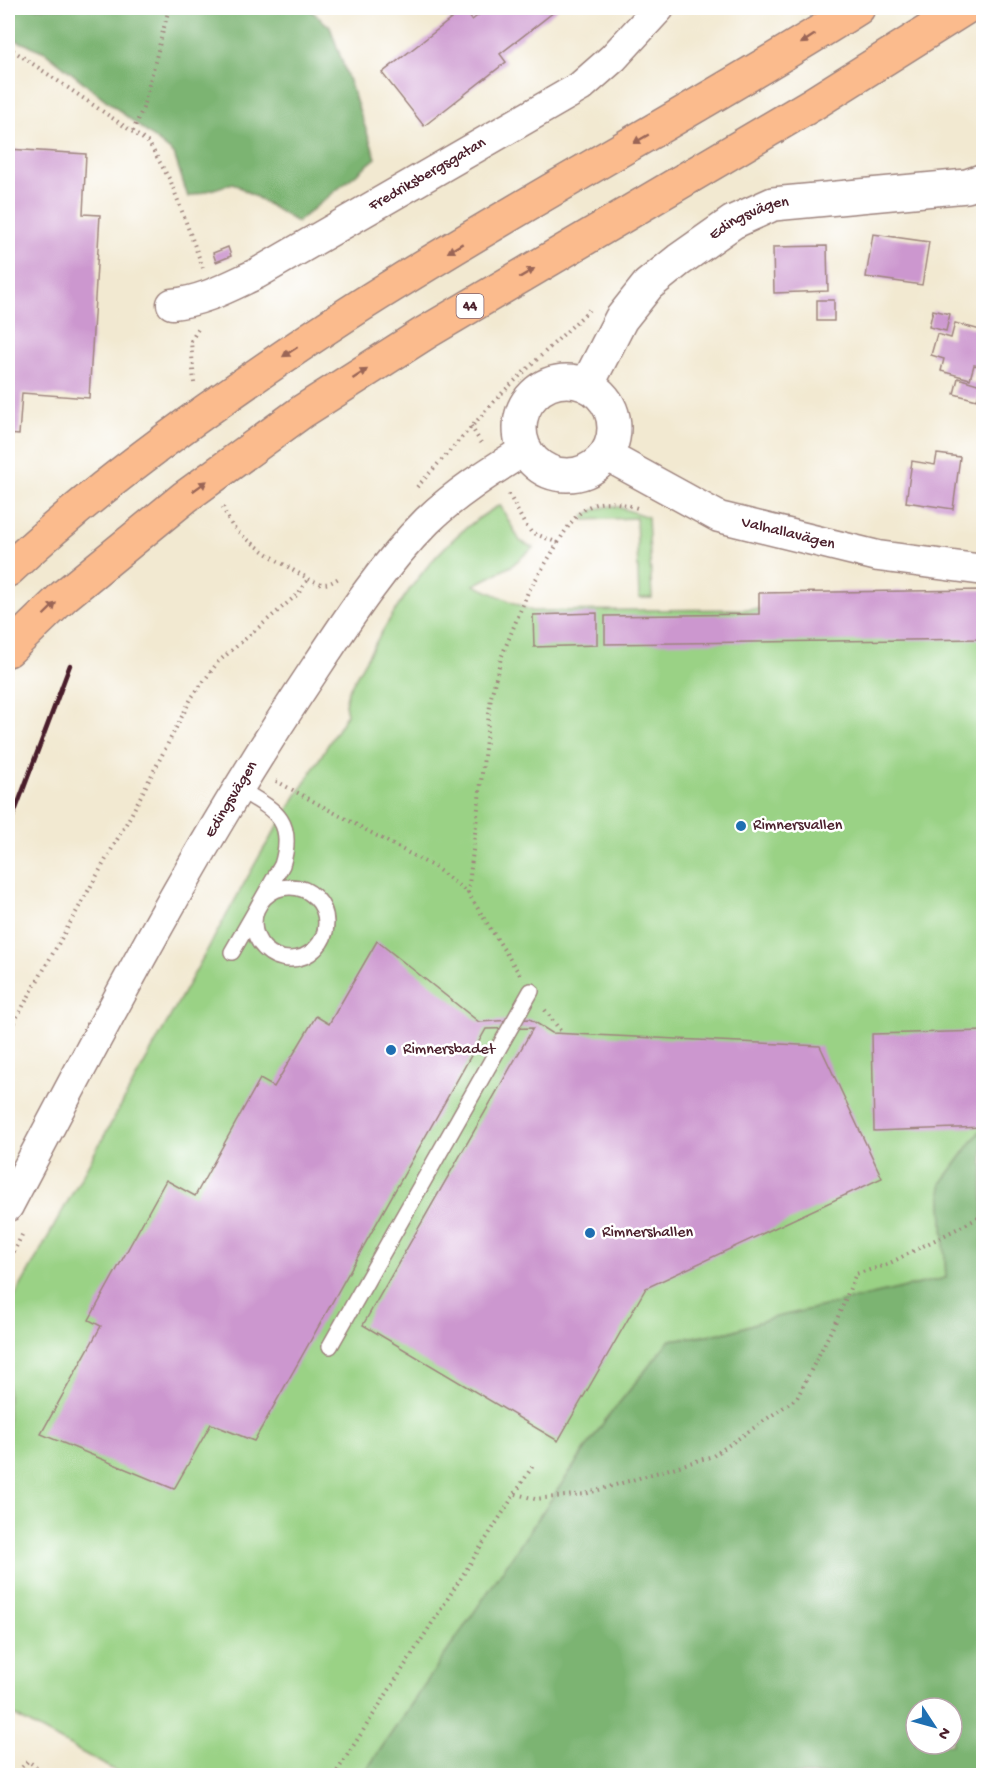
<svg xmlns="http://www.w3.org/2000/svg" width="991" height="1783" viewBox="0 0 991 1783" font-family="'Gochi Hand',sans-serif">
  <rect width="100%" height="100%" fill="#fff"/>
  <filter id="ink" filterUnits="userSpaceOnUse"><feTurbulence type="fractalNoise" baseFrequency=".0167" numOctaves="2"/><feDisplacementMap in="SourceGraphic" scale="12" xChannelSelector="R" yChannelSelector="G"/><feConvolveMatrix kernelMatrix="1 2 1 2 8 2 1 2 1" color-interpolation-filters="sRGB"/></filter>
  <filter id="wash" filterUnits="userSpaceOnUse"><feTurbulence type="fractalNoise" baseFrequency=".008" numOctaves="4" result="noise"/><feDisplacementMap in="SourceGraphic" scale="24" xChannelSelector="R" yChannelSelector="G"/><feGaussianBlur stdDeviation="1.35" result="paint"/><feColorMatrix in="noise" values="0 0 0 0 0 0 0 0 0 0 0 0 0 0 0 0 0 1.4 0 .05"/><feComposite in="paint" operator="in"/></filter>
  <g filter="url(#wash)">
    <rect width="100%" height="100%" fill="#f2e9d1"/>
    <path fill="#9ad285" stroke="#727858" stroke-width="1.5" d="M500 505 520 541 533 548 511 566 474 585 532 611 983 607V1127L941 1184 946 1278 769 1319 729 1332 670 1340 604 1422 363 1775H123L8 1712V1309L260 855 347 714 345 704 348 691C388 621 427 545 500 505Z
      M615 506 648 517 652 598H639L636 518 584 520V516C594 509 603 506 615 506Z"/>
    <path fill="#7bb472" stroke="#626a4e" stroke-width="1.5" fill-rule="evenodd" d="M8 8H308L330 27 376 158 297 222 233 183 188 197 174 154 45 52 8 37Z
      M983 1127V1775H363L604 1422 670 1340 729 1332 768 1319 946 1278 941 1184ZM916 1708H952V1744H916Z"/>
    <g id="blocks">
      <path fill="#cc97cf" d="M488 8H559L500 54 506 62 424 126 382 73 464 9 472 20Z
        M8 149 86 154 83 214 100 215 89 398 22 393 19 435 8 434Z
        M873 234 929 242 922 285 866 277Z
        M827 246 828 291 774 293 773 247Z
        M228 247 231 256 216 262 213 253Z
        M817 300H834V321H817Z
        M933 310 950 314 946 331 929 327Z
        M955 323 984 331 980 351 984 352 983 367 974 365 970 379 941 371 944 359 931 355 937 334 951 338Z
        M958 378 981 385 977 400 954 394Z
        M937 454 960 457 953 509 906 502 912 461 935 465Z
        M984 590V639L605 644V616L759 614V593Z
        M597 613V645L534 647 533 615Z
        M377 941 479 1022 530 1019 552 1033 820 1046 882 1178 646 1288 558 1441 363 1325 533 1028 486 1029 254 1441 211 1424 174 1489 41 1434 101 1326 89 1320 166 1180 195 1196 260 1079 274 1087 316 1016 329 1024Z
        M984 1031V1127L874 1131 872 1034Z"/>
    </g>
  </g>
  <g filter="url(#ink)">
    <use href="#blocks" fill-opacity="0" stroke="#9e847e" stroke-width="1.5"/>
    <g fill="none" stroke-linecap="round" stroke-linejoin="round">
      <g stroke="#9e847e" stroke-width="18">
        <path id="service" d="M254 923a36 36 0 1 1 72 0a36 36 0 1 1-72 0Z
          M232 952 282 865C296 819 274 810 239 789
          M330 1346 531 991"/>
      </g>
      <g stroke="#9e847e" stroke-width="33">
        <g id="minor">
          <path id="s1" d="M172 304C203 301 228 287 256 274L580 87 613 58 659 8"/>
          <path id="s2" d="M606 455 719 517 878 556 984 570"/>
          <path id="s3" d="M8 1206C99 1033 189 860 297 696 337 636 376 572 427 521 456 493 491 471 525 450"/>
        </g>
      </g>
      <g stroke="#9e847e" stroke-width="36">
        <g id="tertiary">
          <circle cx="567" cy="428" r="47"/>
          <path id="s4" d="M587 385 621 319 648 285 679 260 733 222 773 204 967 186 984 180"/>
        </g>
      </g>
      <g stroke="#9e847e" stroke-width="36">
        <path id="motorway" d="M8 570C69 512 138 459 207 410 269 366 331 323 395 284 547 189 706 104 858 8
          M8 650 64 596 185 497 303 411 425 333 811 105 965 8"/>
      </g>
      <path stroke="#9e847e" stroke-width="4" stroke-dasharray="1.5 4.5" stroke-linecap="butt" d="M8 47 149 143 171 182 203 268
        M133 131 143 108 169 8
        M194 383 191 341 198 329
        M471 426 481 443
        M417 487 503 392 589 310
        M223 507C226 514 229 522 234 528 245 540 307 582 323 584 330 584 334 581 340 577
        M558 543C579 506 595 494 637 508
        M276 781 436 868 468 893 520 975
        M468 893 491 697 501 658 528 592 558 543 531 532 524 523 509 494
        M545 1010 562 1033
        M8 1033 131 815 192 697 218 662 298 594 308 579
        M8 1263 24 1231
        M516 1494 535 1499 585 1494 713 1456 797 1398 837 1319 856 1274 886 1265 984 1215
        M14 1776 28 1761 49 1776
        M334 1776 534 1464"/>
      <use href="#service" stroke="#fff" stroke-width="15"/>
      <use href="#minor" stroke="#fff" stroke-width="30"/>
      <use href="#tertiary" stroke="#fff" stroke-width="33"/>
      <use href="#motorway" stroke="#fbbb8d" stroke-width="33"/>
      <path stroke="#4a1f2b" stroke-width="4.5" d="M8 830 70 665"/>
    </g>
    <defs><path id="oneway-solid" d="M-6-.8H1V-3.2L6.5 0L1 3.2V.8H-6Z" transform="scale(1.5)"/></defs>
    <g fill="#9a6557">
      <use href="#oneway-solid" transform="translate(808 39) rotate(147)"/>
      <use href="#oneway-solid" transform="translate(641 139) rotate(150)"/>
      <use href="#oneway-solid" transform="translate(455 248) rotate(149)"/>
      <use href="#oneway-solid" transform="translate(527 273) rotate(-31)"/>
      <use href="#oneway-solid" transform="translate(290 352) rotate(147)"/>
      <use href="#oneway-solid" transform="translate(360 374) rotate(-33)"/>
      <use href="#oneway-solid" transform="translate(200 486) rotate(-36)"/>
      <use href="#oneway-solid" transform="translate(50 609) rotate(-44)"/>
    </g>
  </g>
  <g fill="#1f6fb2" stroke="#fff" stroke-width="2">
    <circle cx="741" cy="826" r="6"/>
    <circle cx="391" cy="1050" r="6"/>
    <circle cx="590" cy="1233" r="6"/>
  </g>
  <g text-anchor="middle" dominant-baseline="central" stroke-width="5" stroke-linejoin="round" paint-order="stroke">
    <rect fill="#fff" stroke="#80626b" stroke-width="1.5" x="456.5" y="294" width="27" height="24" rx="4.5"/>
    <g font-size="15" font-weight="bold" fill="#4a1f2b">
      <text x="470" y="306">44</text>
    </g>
    <g font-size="16" fill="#4a1f2b" stroke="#fff">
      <text stroke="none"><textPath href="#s1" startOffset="288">Fredriksbergsgatan</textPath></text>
      <text stroke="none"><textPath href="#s4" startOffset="240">Edingsvägen</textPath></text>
      <text stroke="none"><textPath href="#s2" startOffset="200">Valhallavägen</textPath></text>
      <text stroke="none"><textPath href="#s3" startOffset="464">Edingsvägen</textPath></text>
    </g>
    <g font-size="16" fill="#4a1f2b" stroke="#fff" text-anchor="start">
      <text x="753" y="826">Rimnersvallen</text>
      <text x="403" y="1050">Rimnersbadet</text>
      <text x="602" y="1233">Rimnershallen</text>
    </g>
  </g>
  <rect width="991" height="1783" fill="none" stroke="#fff" stroke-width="30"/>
  <g transform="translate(934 1726) rotate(126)"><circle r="28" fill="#ffffff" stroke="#b7a5aa" stroke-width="1.5"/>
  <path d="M0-4.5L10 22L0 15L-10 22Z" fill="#1f6fb2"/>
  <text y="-9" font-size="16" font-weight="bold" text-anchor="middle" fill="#4a1f2b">N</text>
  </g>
</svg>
